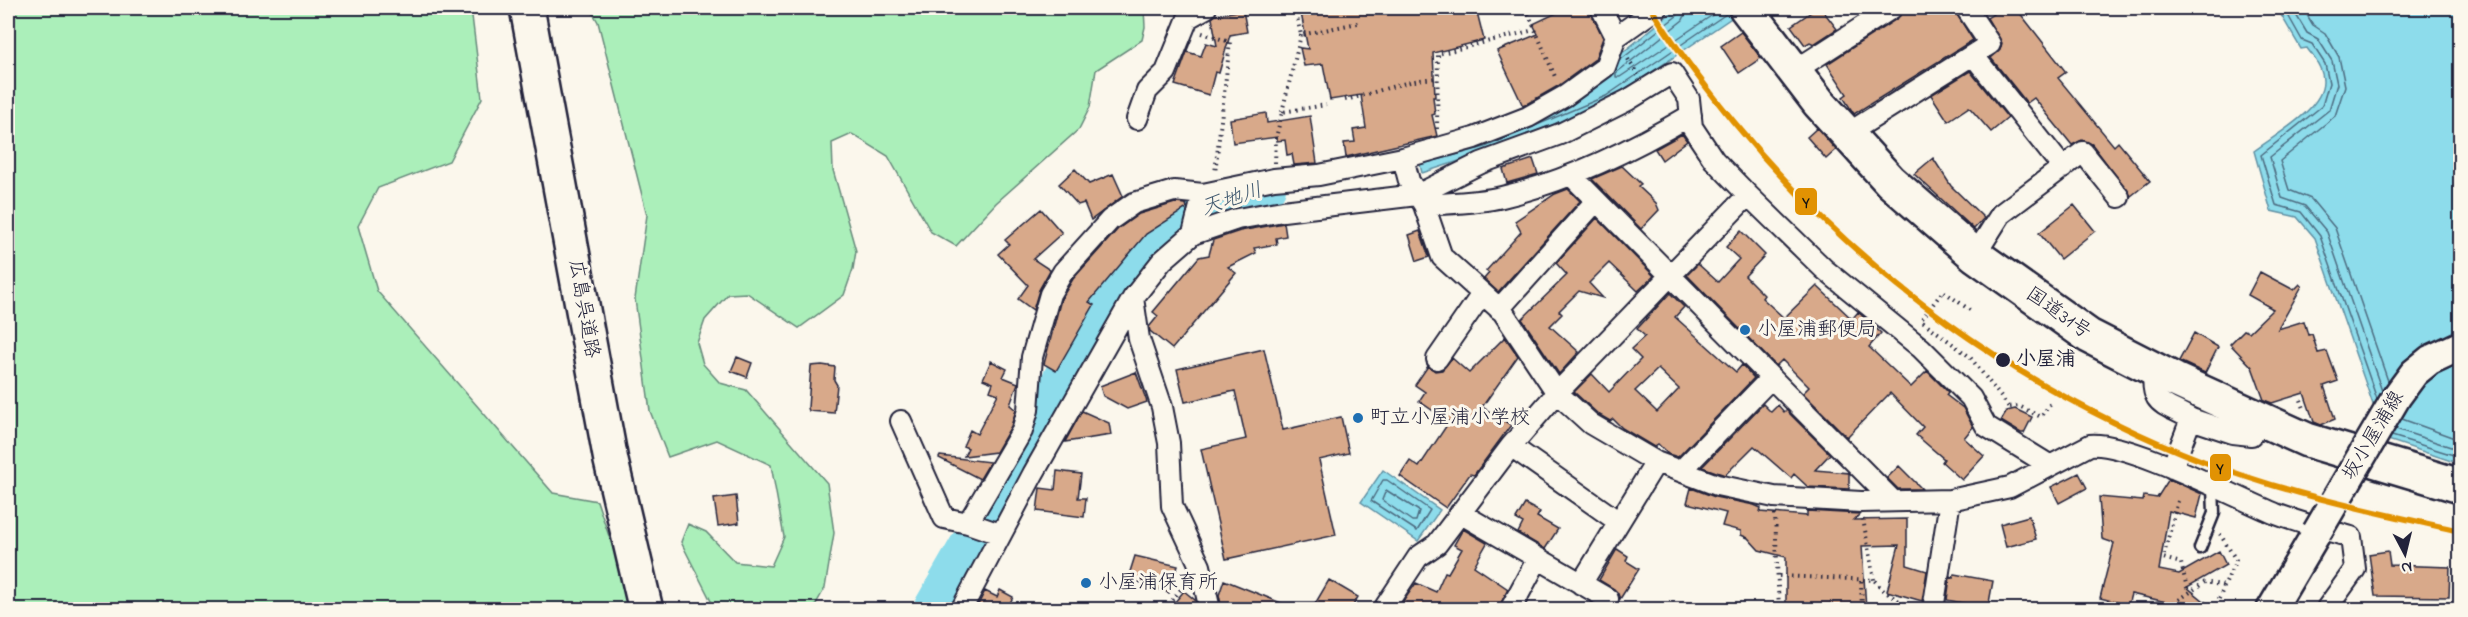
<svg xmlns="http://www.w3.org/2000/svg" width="2468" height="617" viewBox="0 0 2468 617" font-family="'Indie Flower','Klee One',sans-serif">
  <rect width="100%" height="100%" fill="#fbf7ec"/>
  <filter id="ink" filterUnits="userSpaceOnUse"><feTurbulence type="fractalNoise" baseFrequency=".0167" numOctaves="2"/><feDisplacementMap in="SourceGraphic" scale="12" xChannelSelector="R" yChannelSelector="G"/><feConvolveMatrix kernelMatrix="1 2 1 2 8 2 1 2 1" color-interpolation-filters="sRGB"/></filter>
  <g filter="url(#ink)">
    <path fill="#abefba" stroke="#66887a" stroke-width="1.5" d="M8 8H471L482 98 449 161 378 188 358 226 377 291 553 493 597 501 634 609H8Z
      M590 8H1144L1145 27 1142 40 1096 70 1090 107 1079 129 996 203 956 246 931 232 888 156 852 134 832 143 833 170 856 251 853 269 844 295 799 328 747 293 728 294 705 320 697 343 703 364 720 383 746 390 827 483 834 533 825 588 813 609H715L681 542 688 524 706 532 735 562 771 566 784 537 771 465 717 440 668 457 650 411 635 299 647 215 598 22Z"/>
    <path fill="#8ddceb" stroke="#6292a5" stroke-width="1.5" d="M1677 8H1746L1609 101 1487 152 1422 173 1417 152C1467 136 1529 112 1574 86 1611 65 1645 34 1677 8Z
      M2277 8H2460V464L2385 439 2315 238 2297 217 2271 211 2254 151C2275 135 2324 109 2323 81 2323 68 2314 58 2307 48L2301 49Z
      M1383 470 1440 510 1418 541 1361 502Z"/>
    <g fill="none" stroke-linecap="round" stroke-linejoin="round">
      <path stroke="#4d6c81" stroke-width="1.5" d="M1688 8 1683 20 1616 73V77H1620L1723 8
        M2284 8 2302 40 2312 44 2325 64 2329 83 2322 106 2261 155 2276 205 2301 212 2320 236 2377 399
        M2292 8 2307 33 2318 39 2332 61 2337 84 2329 110 2270 157 2282 198 2305 206 2327 232 2382 391
        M2303 8 2313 25 2325 33 2339 57 2345 86 2335 116 2280 161 2289 190 2311 199 2335 228 2388 381
        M1619 61 1678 15 1680 8
        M1426 163 1485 147 1606 96 1729 12
        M2402 419 2460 440
        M2396 429 2460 450
        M2392 436 2460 457
        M1383 480H1387L1430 510 1417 531 1371 501Z
        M1386 490 1419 511 1416 521H1412L1382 500Z"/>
      <path stroke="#8ddceb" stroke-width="34" d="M929 610C969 540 1010 470 1048 400 1076 349 1100 291 1139 247 1164 218 1232 194 1269 188"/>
    </g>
    <path fill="#d8a98a" stroke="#22223b" stroke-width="1.5" fill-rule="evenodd" d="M1300 8H1476L1484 40 1433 53 1435 97H1433L1435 114 1432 115 1437 136 1346 157 1344 143 1355 142 1353 130 1366 128 1361 95 1330 100 1323 64 1304 66 1300 48 1308 49Z
      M1567 8H1589L1603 38 1595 59 1558 86 1523 106 1497 51 1538 34 1533 24Z
      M1817 8H1821L1837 29 1814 44 1810 42 1805 45 1791 26Z
      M1904 8H1953L1973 40 1854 114 1843 97 1847 94 1827 64 1898 18Z
      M1988 8H2016L2066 72 2058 78 2114 146 2118 142 2150 181 2131 196 2092 144 2082 140 2072 145 2034 98 2027 103 1991 58 2000 50 2002 43 1987 18 1993 14Z
      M1243 10 1247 32 1230 35 1219 73 1215 72 1209 95 1175 85 1187 52 1201 56 1206 43 1217 46 1212 18 1216 15Z
      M1741 32 1761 58 1739 73 1721 46Z
      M1970 71 2008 118 1991 132 1969 107 1948 121 1931 95Z
      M1266 113 1267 123 1310 116 1317 163 1294 165 1292 154 1287 155 1285 140 1277 141V137L1233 143 1230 119Z
      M1817 128 1836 150 1826 159 1807 137Z
      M1682 134 1687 141 1662 160 1655 149Z
      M1933 158 1951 186 1984 218 1974 229 1914 174Z
      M1533 159 1538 174 1507 183 1503 169Z
      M1622 166 1641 184 1638 186 1656 203 1659 210 1641 229 1592 179Z
      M1075 169 1089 184 1113 174 1123 196 1091 220 1084 203 1078 205 1059 184Z
      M1568 189 1580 201 1498 292 1484 279 1489 273 1486 271 1521 232 1515 221 1555 194Z
      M1175 203 1186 204 1187 208 1146 234 1089 302 1094 305 1056 371 1044 364 1061 299 1073 279 1118 229 1139 214Z
      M2074 205 2095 231 2060 259 2039 233Z
      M1041 209 1062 233 1033 259 1050 270 1039 290 1033 310 1018 299 1028 285 998 254 1009 244 1005 240Z
      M1597 218 1654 276 1638 291 1609 263 1589 283 1603 298 1579 291 1559 311 1562 314 1550 326 1579 352 1559 374 1522 319 1567 275 1556 263Z
      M1284 223 1286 236 1276 238 1277 244 1254 248 1256 253 1228 267 1236 273 1172 349 1150 331 1149 327 1158 316 1153 312 1199 257 1209 255 1213 240 1240 231Z
      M1420 231 1429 257 1417 261 1409 235Z
      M1741 231 1765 255 1745 276 1764 295 1762 298 1784 318 1817 286 1852 319 1858 312 1881 333 1869 347 1911 387 1927 371 1948 392 1946 395 1963 408 1973 427 1964 438 1984 456 1962 480 1942 462 1944 459 1916 435 1923 427 1890 393 1847 437 1803 393 1809 387 1782 360 1776 366 1687 275 1698 264 1718 282 1739 259 1726 247Z
      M2260 272 2294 290 2300 284 2302 286 2278 329 2304 321 2308 335 2312 334 2318 353 2327 351 2338 381 2324 386 2335 419 2321 425 2314 422 2304 393 2272 403 2264 400 2252 367 2230 344 2244 330 2249 332 2273 309 2248 295Z
      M1670 293 1684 307 1675 317 1736 372 1742 365 1754 378 1678 457 1668 454 1658 444 1654 447 1622 428 1613 419 1610 421 1598 414 1574 392 1592 374 1609 392 1641 359 1631 349 1645 336 1637 329ZM1658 369 1679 389 1657 412 1635 391Z
      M2194 333 2218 347 2205 373 2179 361Z
      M1505 337 1518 356 1482 407 1511 425 1474 475 1470 474 1446 508 1400 476 1410 461 1419 467 1449 422 1419 401 1425 392 1415 385 1428 366 1435 371 1442 370 1452 358 1469 373Z
      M1264 349 1283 430 1341 417 1349 453 1319 460 1336 535 1226 559 1201 449 1246 439 1235 391 1185 402 1177 369Z
      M737 357 752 363 747 377 731 371Z
      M991 361 1007 369 1003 377 1018 383 1010 405 1016 410 1011 426 996 452 964 456 968 448 963 446 970 430 977 434 998 394 990 391 993 383 983 379Z
      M822 365 835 367 834 380 837 385 834 413 809 411 808 408 811 366Z
      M1136 372 1147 402 1127 409 1103 396 1100 386Z
      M1763 404 1771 412 1778 405 1784 412 1786 410 1830 454 1815 470 1849 473V489L1808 487 1794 474 1791 478 1754 446 1725 475 1702 467Z
      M2015 409 2032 417 2024 433H2021L2001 421 2007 411Z
      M1082 411 1109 423 1111 435 1065 442Z
      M940 456 990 462 980 479 939 458Z
      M1899 466 1922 489H1898L1887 478Z
      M1057 471 1081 474 1078 498H1086L1084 517 1037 511 1040 488 1055 490Z
      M2079 473 2087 488 2059 503 2051 487Z
      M2169 479 2202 494 2196 518 2169 511 2159 570 2179 574 2219 551 2226 565 2187 587 2214 609H2170L2175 604 2131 594 2128 605 2100 598 2114 543 2102 539 2099 497 2143 501 2144 496 2157 498Z
      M1691 488 1715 497 1754 505 1761 508 1760 512 1807 516V511L1860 514 1854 520 1907 519V565L1927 571 1922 601 1887 591 1899 545 1862 546 1866 609H1786V557L1759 550 1748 538 1741 535V531L1722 526 1726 513 1687 503Z
      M736 496 739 523 718 526 714 499Z
      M1525 504 1540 512 1537 517 1558 529 1545 549 1518 533 1523 523 1516 519Z
      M2029 516 2036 539 2006 547 2000 524Z
      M1463 529 1487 543 1474 566 1508 589 1498 609H1398L1416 583 1436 592 1445 572 1448 573 1462 549 1454 545Z
      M1617 549 1628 556 1626 561 1639 569 1620 599 1614 589 1599 580Z
      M2388 551 2390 565 2450 567 2449 597 2375 596 2369 554Z
      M1135 556 1178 566 1169 593 1128 578Z
      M1954 574 1993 581 1988 608 1947 600 1950 577 1953 578Z
      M1224 580 1296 609H1222L1219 595Z
      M1329 580 1358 597 1351 609H1312Z
      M1000 590 1013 597 1010 603 1024 609H976L985 591 997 597Z
      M1184 591 1195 600 1198 609H1169Z"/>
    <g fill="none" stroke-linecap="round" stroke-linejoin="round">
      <g stroke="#22223b" stroke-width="15">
        <path id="service" d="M2200 548 2214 513 2213 487"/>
      </g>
      <g stroke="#22223b" stroke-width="24">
        <path id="minor" d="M1601 8 1616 37
          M1973 55 2063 168
          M1794 71 1892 8
          M1137 119 1147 91 1166 72 1188 18 1206 8
          M1847 134 1990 44 1966 8
          M1403 158 1409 181 1424 205 1442 257 1503 312 1557 393 1591 424 1656 462 1717 485 1774 497 1861 502 1950 500 2010 487 2090 445C2128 441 2235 497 2276 514 2300 523 2326 530 2351 537L2355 569 2327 608
          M1571 175 1892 500
          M1424 205C1449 203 1477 203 1502 197 1569 181 1632 150 1691 115
          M1193 234 1237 219 1283 211 1417 195 1481 163 1560 134 1628 100 1672 73 1689 99 1692 127 1714 160 1748 195 1824 269 1921 348 1971 398 1986 426 2049 465
          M1975 255 2001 214 2083 152 2119 197
          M1133 298 1139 339 1162 407 1169 443 1172 506 1200 566 1210 610
          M1499 309 1596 201
          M1437 359 1482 294
          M2154 370C2150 406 2162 402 2191 419
          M901 421 944 518 968 523 1000 534
          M1511 446 1619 522
          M2172 468 2191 419 2233 433 2251 435 2264 421
          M1681 471 1771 378
          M1460 513 1608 599
          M968 523 1022 431 1028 410 1032 357 1050 294 1063 272 1110 220 1134 203 1174 191 1203 194 1274 179 1319 175 1403 158 1474 138 1528 117 1565 96 1605 67 1616 37 1657 8
          M1581 584 1656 462
          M961 610 1033 474 1133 298 1162 261 1193 234 1203 194
          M1383 610 1418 557 1437 544 1511 446 1557 393 1748 195
          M1510 610 1537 560
          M1933 610 1950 500"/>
      </g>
      <g stroke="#22223b" stroke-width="33">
        <path id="secondary" d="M2271 610 2317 532"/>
      </g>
      <g stroke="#22223b" stroke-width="38">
        <path id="trunk" d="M1746 8 1819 103 1890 181 1975 255 2089 336 2175 380 2307 440 2460 486"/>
      </g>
      <g stroke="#22223b" stroke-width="38">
        <path id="motorway" d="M527 8 611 461 646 610"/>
      </g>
      <path stroke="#22223b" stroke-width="4" stroke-dasharray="1.5 4.5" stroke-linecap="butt" d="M1295 8 1301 35 1362 22
        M1526 8 1556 79
        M1202 33 1230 42 1215 173
        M1628 59 1638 75
        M1345 100C1376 93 1405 80 1437 78
        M1282 112 1301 35
        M1437 129 1438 54 1534 30
        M1275 163 1276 138 1282 112 1326 105
        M1970 310 1943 291 1921 320 1970 357 2011 410
        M2301 400 2305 411
        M2010 407 2019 406 2041 417 2050 404
        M2178 501 2163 558 2181 563 2188 592
        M1775 514 1779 610
        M1863 519 1874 580
        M1779 576 1874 580 1884 591 1913 610
        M1861 581 1862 610
        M1165 610 1185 584
        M2164 610 2205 582 2225 586
        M2214 610 2236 560 2220 534"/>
      <use href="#service" stroke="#fbf7ec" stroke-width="10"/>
      <use href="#minor" stroke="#fbf7ec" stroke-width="20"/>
      <use href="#secondary" stroke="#fbf7ec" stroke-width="28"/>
      <use href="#trunk" stroke="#fbf7ec" stroke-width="33"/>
      <use href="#motorway" stroke="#fbf7ec" stroke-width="33"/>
      <g stroke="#22223b" stroke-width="33" stroke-linecap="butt">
        <path id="secondary-bridge" d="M2317 532 2397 396 2414 373 2430 360 2460 346"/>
      </g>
      <use href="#secondary-bridge" stroke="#fbf7ec" stroke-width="28"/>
      <g stroke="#fbf7ec" stroke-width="10">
        <path id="rail-1" d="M1651 8C1675 48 1704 85 1733 121 1858 274 2021 391 2205 462 2287 494 2374 512 2460 531"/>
      </g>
      <use href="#rail-1" stroke="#e19203" stroke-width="6"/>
    </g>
  </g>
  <g fill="#1f6fb2" stroke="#fbf7ec" stroke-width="2">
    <circle cx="1745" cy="330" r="6"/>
    <circle cx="1358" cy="418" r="6"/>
    <circle cx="1086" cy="583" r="6"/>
  </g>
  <circle fill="#22223b" stroke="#fbf7ec" stroke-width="2" cx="2003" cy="360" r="8"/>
  <g text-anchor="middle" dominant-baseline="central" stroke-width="6" stroke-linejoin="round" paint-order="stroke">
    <g font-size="20" fill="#22223b" stroke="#fbf7ec">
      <text transform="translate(583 309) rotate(80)">広島呉道路</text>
      <text transform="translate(2058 314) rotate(35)">国道31号</text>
      <text transform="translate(2374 436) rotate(-59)">坂小屋浦線</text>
    </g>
    <g font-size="20" fill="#22223b" stroke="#fbf7ec" text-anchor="start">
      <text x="1757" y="330">小屋浦郵便局</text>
      <text x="1370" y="418">町立小屋浦小学校</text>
      <text x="1098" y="583">小屋浦保育所</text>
    </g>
    <g font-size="20" font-weight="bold" fill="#22223b" stroke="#fbf7ec" text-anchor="start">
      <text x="2016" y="360">小屋浦</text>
    </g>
    <g font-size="21" font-style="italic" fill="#425a70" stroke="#fbf7ec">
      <text transform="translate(1232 200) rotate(-18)">天地川</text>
    </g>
  </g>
  <g stroke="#fbf7ec" stroke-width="2">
    <rect x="1794" y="187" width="24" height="29" rx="6" fill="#e19203"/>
    <rect x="2209" y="453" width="23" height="29" rx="6" fill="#e19203"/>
  </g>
  <g font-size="16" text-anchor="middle" font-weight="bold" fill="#111">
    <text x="1806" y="207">Y</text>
    <text x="2220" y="473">Y</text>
  </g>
  <rect width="2468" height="617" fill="none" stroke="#fbf7ec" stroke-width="30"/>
  <rect x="15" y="15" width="2438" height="587" fill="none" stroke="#22223b" stroke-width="2" filter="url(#ink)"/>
  <g transform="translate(2405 554) rotate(173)" stroke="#fbf7ec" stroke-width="4.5" paint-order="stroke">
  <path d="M0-4.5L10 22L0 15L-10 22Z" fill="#22223b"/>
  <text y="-9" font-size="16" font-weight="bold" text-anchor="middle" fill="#22223b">N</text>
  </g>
</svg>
